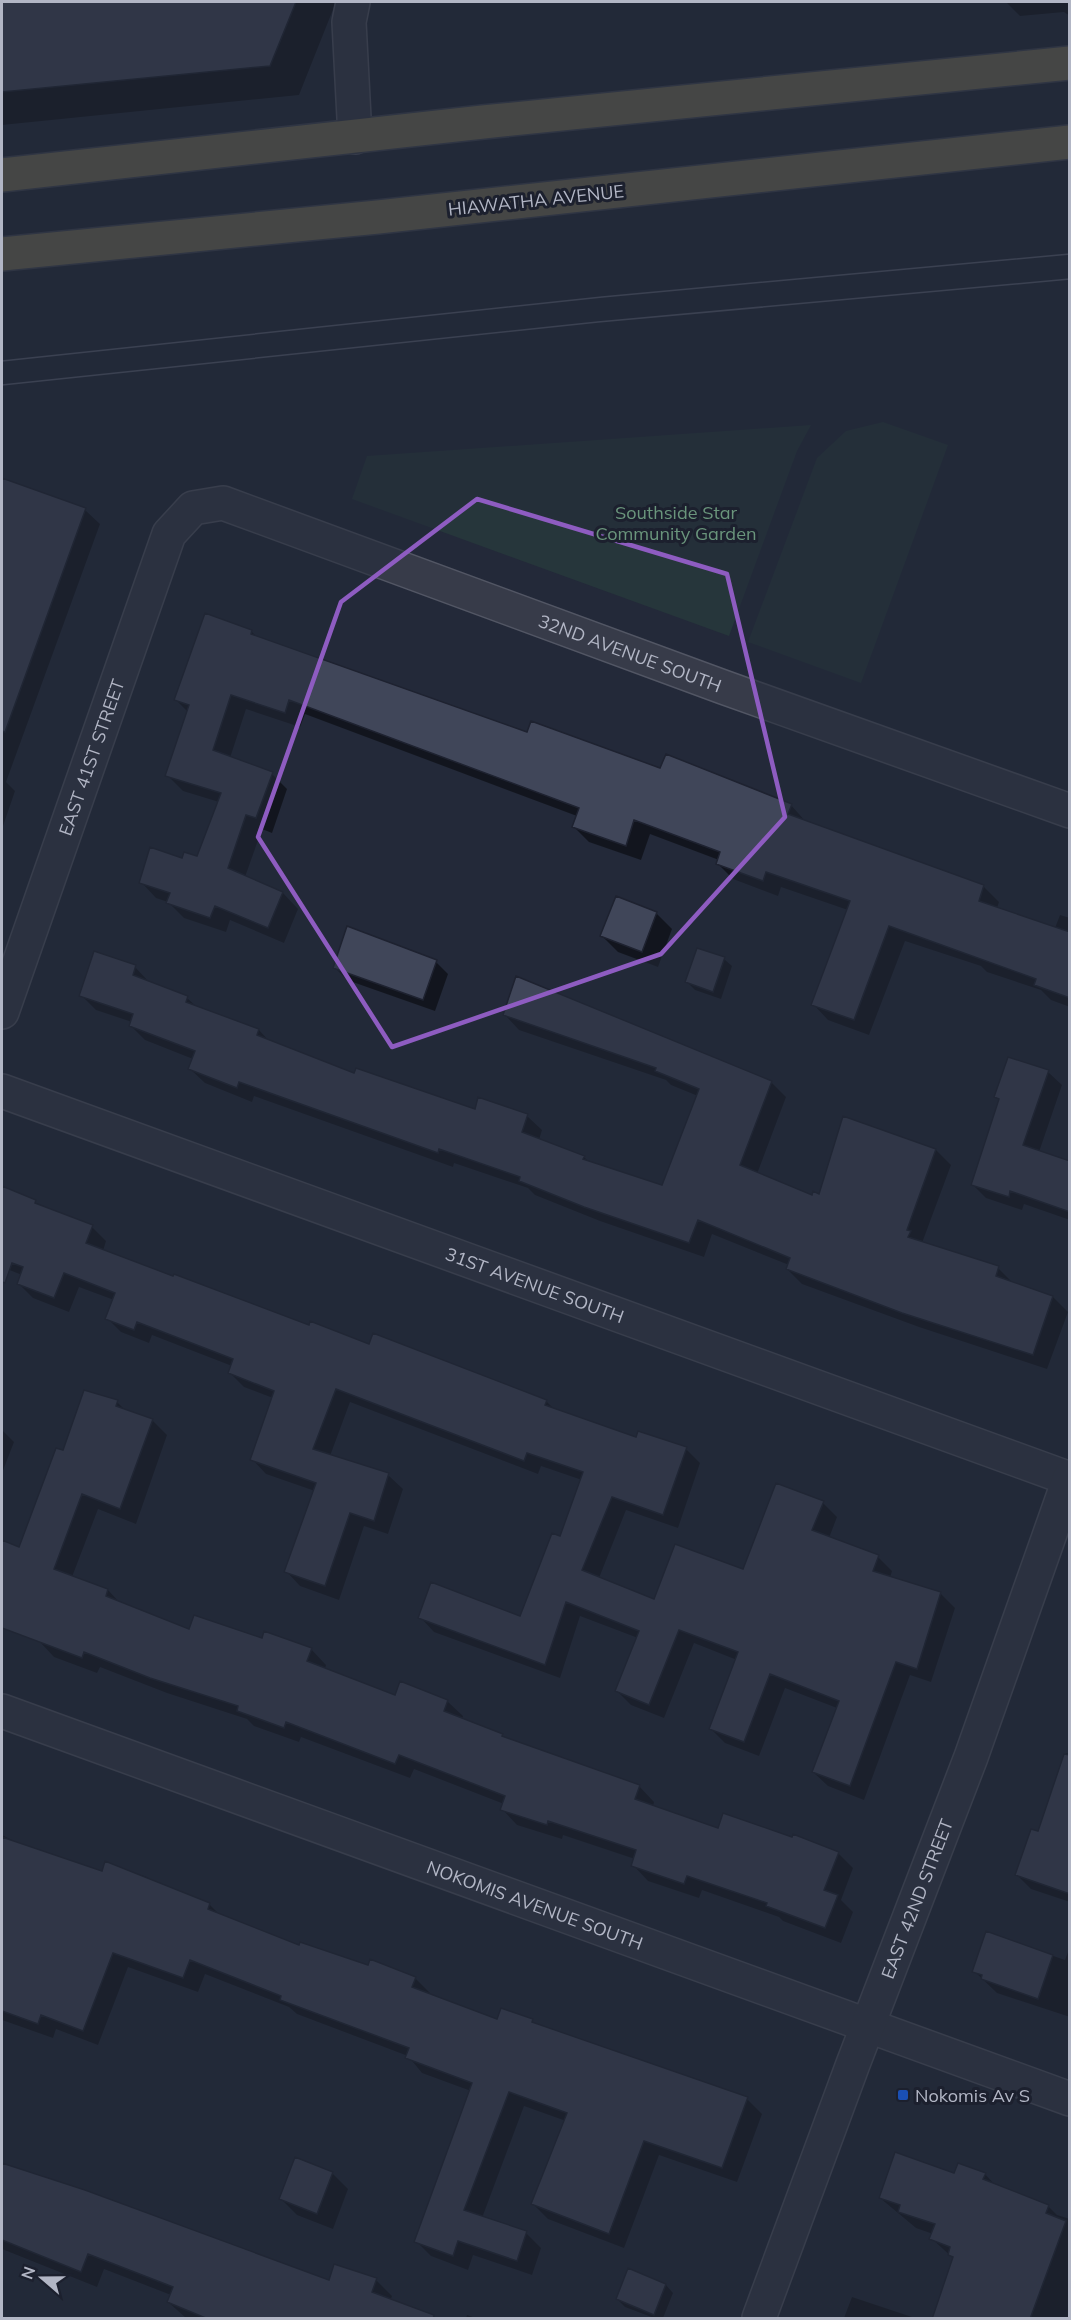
<svg xmlns="http://www.w3.org/2000/svg" width="1071" height="2320" viewBox="0 0 1071 2320" font-family="Mulish,sans-serif">
  <rect width="100%" height="100%" fill="#232939"/>
  <path fill="#26363b" d="M883 422 948 445 861 683 748 642 817 458 846 431Z
    M811 425 797 451 729 636 352 499 367 456Z"/>
  <path fill="#0007" d="M2 2H336L299 95 2 125Z
    M1006 2H1070V16L1064 12 1020 16Z
    M2 479 85 510 100 524 6 782 15 791 2 829Z
    M251 631 259 639 528 734 791 805 806 822 984 887 999 902 997 908 1055 928 1060 915 1070 918V1007L1051 1000 1041 990 987 972 981 966 905 941 869 1035 828 1020 813 1004 848 910 781 887 778 896 733 879 717 863 719 860 650 834 641 860 589 842 574 827 577 816 305 714 300 727 246 709 230 758 272 774 287 789 272 833 262 829 245 877 283 893 298 909 284 943 230 920 226 932 184 918 168 902 156 898 141 882 183 860 198 858 219 802 183 791 167 775 188 712 176 700Z
    M656 913 672 929 658 967 618 952 602 936Z
    M698 950 724 959 732 966 721 999 695 990 687 982Z
    M436 962 448 974 435 1011 347 980 334 967Z
    M135 967 150 983 187 998 197 1007 259 1030 270 1042 355 1075 476 1111 527 1116 542 1130 539 1140 584 1157 589 1162 663 1187 698 1096 671 1085 666 1080 519 1030 505 1015 771 1082 786 1097 757 1174 813 1197 820 1195 844 1118 936 1150 951 1165 922 1243 998 1268 1013 1283 1053 1297 1068 1312 1047 1369 919 1327 802 1284 787 1269 789 1265 712 1234 704 1257 600 1221 535 1195 528 1188 454 1163 453 1167 254 1096 252 1102 205 1083 190 1069 193 1059 145 1040 130 1025 132 1022 96 1010 81 995Z
    M1048 1072 1062 1085 1039 1152 1070 1163V1220L1024 1204 1022 1210 986 1198 972 1184 1000 1101 996 1097Z
    M2 1188 92 1227 106 1241 103 1251 309 1327 546 1401 555 1410 637 1439 686 1449 700 1463 678 1528 626 1510 599 1578 655 1601 743 1571 823 1503 837 1517 829 1538 878 1557 892 1571 890 1578 941 1594 955 1608 931 1682 910 1675 864 1800 828 1786 813 1772 837 1708 785 1688 759 1756 725 1743 711 1729 737 1660 694 1643 664 1718 631 1705 617 1691 638 1638 580 1616 560 1678 434 1632 420 1617 521 1618 561 1538 582 1480 541 1466 538 1474 350 1402 330 1456 388 1475 403 1489 388 1534 364 1526 339 1600 300 1586 286 1571 315 1491 266 1474 252 1459 273 1398 244 1387 230 1373 232 1366 152 1335 149 1343 121 1332 107 1318 114 1300 79 1287 69 1312 33 1298 19 1284 22 1275 2 1267Z
    M117 1402 126 1411 152 1420 167 1435 136 1524 98 1509 72 1577 108 1590 121 1604 190 1631 263 1640 311 1649 326 1665 325 1669 396 1696 447 1701 463 1716 462 1720 502 1735 507 1740 639 1786 654 1802 653 1807 719 1830 838 1853 853 1868 841 1900 853 1912 841 1943 783 1921 779 1917 702 1890 699 1898 648 1881 633 1865 635 1859 563 1835 562 1839 517 1825 502 1809 504 1804 414 1769 410 1778 301 1737 299 1742 254 1726 247 1719 167 1693 100 1667 97 1673 54 1657 39 1641 2 1627V1541L20 1548 64 1452Z
    M2 1430 14 1442 2 1473Z
    M1066 1753 1070 1754V1902L1031 1889 1016 1874 1039 1833Z
    M2 1835 20 1844 103 1873 106 1863 147 1877 153 1883 210 1905 220 1915 300 1947 415 1978 430 1993 429 1995 498 2021H532L536 2025 747 2099 762 2114 737 2182 659 2155 624 2248 548 2219 533 2204 566 2121 524 2106 482 2218 526 2233 541 2248 532 2275 473 2255 468 2270 431 2256 416 2241 471 2091 422 2073 408 2056 297 2014 289 2007 205 1974 198 1992 128 1967 98 2045 56 2029 53 2038 2 2020V1973L8 1976 27 1922 2 1912Z
    M987 1933 1065 1960 1070 1947V2017L997 1993 974 1971Z
    M2 2164 84 2191 330 2282 376 2280 392 2296 390 2301 438 2318H186L168 2302 171 2295 104 2269 97 2287 2 2249Z
    M332 2173 348 2189 333 2229 297 2215 281 2199Z
    M985 2174 996 2186 1048 2206 1057 2215 1070 2219V2318H934L954 2259 931 2238 933 2234 916 2228 880 2198 955 2175Z
    M629 2270 666 2285 673 2293 663 2318H654L625 2307 617 2299Z
    M852 2297 915 2318H844Z
    M467 2315 476 2318H466Z"/>
  <path fill="#404659" stroke="#1e2230" stroke-width="1.5" d="M2 2H296L270 66 2 92Z
    M2 478 86 508 5 732 2 731Z
    M205 613 252 630 251 634 527 732 531 721 660 768 666 754 792 804 788 814 984 885 979 901 1070 932V998L1034 985 1036 979 889 926 854 1020 811 1005 850 901 766 872 763 881 716 864 720 852 634 820 626 846 572 827 579 808 289 700 285 713 231 695 213 750 273 772 256 818 246 815 228 868 283 892 268 928 215 906 210 918 166 903 170 893 139 883 150 847 182 858 184 852 197 856 221 793 165 776 189 705 174 700Z
    M616 896 657 912 642 952 600 936Z
    M347 926 437 960 423 1000 333 968Z
    M697 948 725 957 713 992 685 982Z
    M94 951 136 965 133 975 188 996 186 1002 259 1029 257 1035 354 1073 356 1068 475 1109 478 1097 528 1114 522 1132 585 1156 583 1159 662 1185 699 1089 655 1071 656 1068 503 1015 516 976 772 1081 740 1165 812 1195 813 1191 819 1194 843 1116 936 1149 907 1230 911 1231 908 1237 999 1266 996 1276 1053 1296 1033 1355 902 1313 786 1269 790 1258 698 1220 689 1243 584 1207 519 1181 520 1177 439 1149 438 1153 239 1082 237 1088 188 1069 195 1051 129 1026 133 1014 79 996Z
    M1008 1057 1049 1070 1023 1145 1070 1161V1212L1010 1191 1009 1197 971 1185 999 1099 994 1097Z
    M2 1186 36 1200 35 1203 93 1225 86 1243 173 1276 174 1274 309 1325 310 1321 369 1344 373 1333 547 1400 545 1405 636 1437 638 1431 687 1447 663 1515 612 1497 582 1570 654 1599 675 1544 743 1569 776 1483 824 1501 812 1530 879 1555 873 1571 941 1592 917 1669 896 1662 850 1786 812 1772 839 1701 770 1674 744 1742 709 1729 738 1652 679 1630 649 1705 615 1691 639 1631 566 1602 545 1665 418 1618 431 1582 520 1616 552 1533 560 1536 583 1472 527 1453 524 1461 336 1389 313 1449 389 1473 374 1521 350 1513 325 1586 284 1572 316 1483 250 1460 274 1391 228 1373 233 1359 137 1322 134 1330 105 1319 115 1293 64 1273 54 1298 17 1284 23 1267 12 1263 5 1283 2 1282Z
    M84 1390 118 1400 116 1406 153 1419 120 1509 82 1494 54 1569 108 1589 106 1596 189 1629 194 1615 262 1638 264 1631 312 1648 307 1661 395 1695 400 1681 448 1700 444 1711 503 1734 502 1736 640 1785 635 1799 718 1828 723 1813 792 1837 793 1834 839 1852 824 1890 838 1895 825 1928 766 1906 767 1903 687 1876 684 1884 631 1866 636 1850 548 1821 547 1825 500 1810 505 1796 399 1755 395 1764 286 1722 284 1728 237 1711 238 1706 150 1678 84 1652 82 1658 2 1628V1540L19 1547 56 1448 63 1450Z
    M1064 1754 1070 1755V1894L1015 1875 1031 1829 1038 1831Z
    M2 1837 102 1871 105 1861 210 1903 208 1909 299 1945 300 1942 368 1965 370 1959 416 1977 412 1987 497 2019 501 2008 533 2019 532 2022 748 2097 722 2168 644 2141 609 2234 531 2204 567 2113 509 2092 464 2210 527 2231 517 2261 458 2241 453 2256 414 2242 472 2083 405 2058 409 2048 280 2000 281 1996 190 1960 183 1978 113 1953 83 2031 41 2015 38 2024 2 2011Z
    M986 1931 1053 1955 1038 1999 981 1979 982 1975 972 1972Z
    M895 2152 954 2173 958 2163 986 2173 983 2179 1049 2205 1046 2213 1066 2221 1030 2319H932L953 2257 948 2255 950 2247 929 2239 935 2224 898 2212 900 2205 879 2198Z
    M295 2157 333 2172 317 2214 279 2199Z
    M2 2163 85 2190 329 2280 334 2264 377 2278 372 2292 434 2315 433 2319H208L167 2302 173 2287 88 2254 81 2272 2 2240Z
    M628 2268 666 2284 654 2315 616 2299Z"/>
  <g fill="none" stroke-linecap="round" stroke-linejoin="round">
    <g stroke="#525664" stroke-width="36">
      <g id="minor">
        <path d="M353 2 349 22 355 137"/>
        <path id="s1" d="M2 1012 169 534 193 508 223 503 723 687 1070 811"/>
        <path id="s2" d="M2 1091 1070 1479"/>
        <path id="s3" d="M2 1711 1070 2099"/>
        <path id="s4" d="M759 2318 853 2064 971 1757 1070 1477"/>
      </g>
    </g>
    <g stroke="#3f4351" stroke-width="36">
      <path id="highway" d="M2 175 483 122 1070 63
        M2 254 378 217 1070 142"/>
    </g>
    <use href="#minor" stroke="#373b49" stroke-width="33"/>
    <use href="#highway" stroke="#6f6954" stroke-width="33"/>
    <path stroke="#595e70" stroke-width="1.5" d="M2 361 602 297 1070 254
      M2 385 598 322 1070 279"/>
  </g>
  <path d="M0 0H1071V2320H0ZM477 499 727 574 785 817 661 954 392 1047 258 837 341 602Z" fill="#232939" fill-opacity=".55" fill-rule="evenodd"/>
  <path fill="none" stroke="#8e5cc1" stroke-width="4.5" stroke-linejoin="round" d="M477 499 727 574 785 817 661 954 392 1047 258 837 341 602Z"/>
  <rect fill="#1a4fb4" stroke="#1c202e" stroke-width="2" x="897" y="2089" width="12" height="12" rx="3"/>
  <g text-anchor="middle" dominant-baseline="central" stroke-width="6" stroke-linejoin="round" paint-order="stroke">
    <g font-size="18" fill="#b2b6c5" stroke="#1c202e">
      <text transform="translate(536 200) rotate(-6)">HIAWATHA AVENUE</text>
      <text stroke="none"><textPath href="#s1" startOffset="1006">32ND AVENUE SOUTH</textPath></text>
      <text stroke="none"><textPath href="#s1" startOffset="270">EAST 41ST STREET</textPath></text>
      <text stroke="none"><textPath href="#s2" startOffset="567">31ST AVENUE SOUTH</textPath></text>
      <text stroke="none"><textPath href="#s4" startOffset="448">EAST 42ND STREET</textPath></text>
      <text stroke="none"><textPath href="#s3" startOffset="567">NOKOMIS AVENUE SOUTH</textPath></text>
    </g>
    <g font-size="18" fill="#6a957c" stroke="#1c202e">
      <text x="676" y="512">Southside Star<tspan x="676" dy="21">Community Garden</tspan></text>
    </g>
    <g font-size="18" fill="#b2b6c5" stroke="#1c202e" text-anchor="start">
      <text x="915" y="2095">Nokomis Av S</text>
    </g>
  </g>
  <rect width="1071" height="2320" fill="none" stroke="#b2b6c5" stroke-width="6"/>
  <g transform="translate(42 2278) rotate(290)" stroke="#1c202e" stroke-width="4.5" paint-order="stroke">
  <path d="M0-4.5L10 22L0 15L-10 22Z" fill="#b2b6c5"/>
  <text y="-9" font-size="16" font-weight="bold" text-anchor="middle" fill="#b2b6c5">N</text>
  </g>
</svg>
